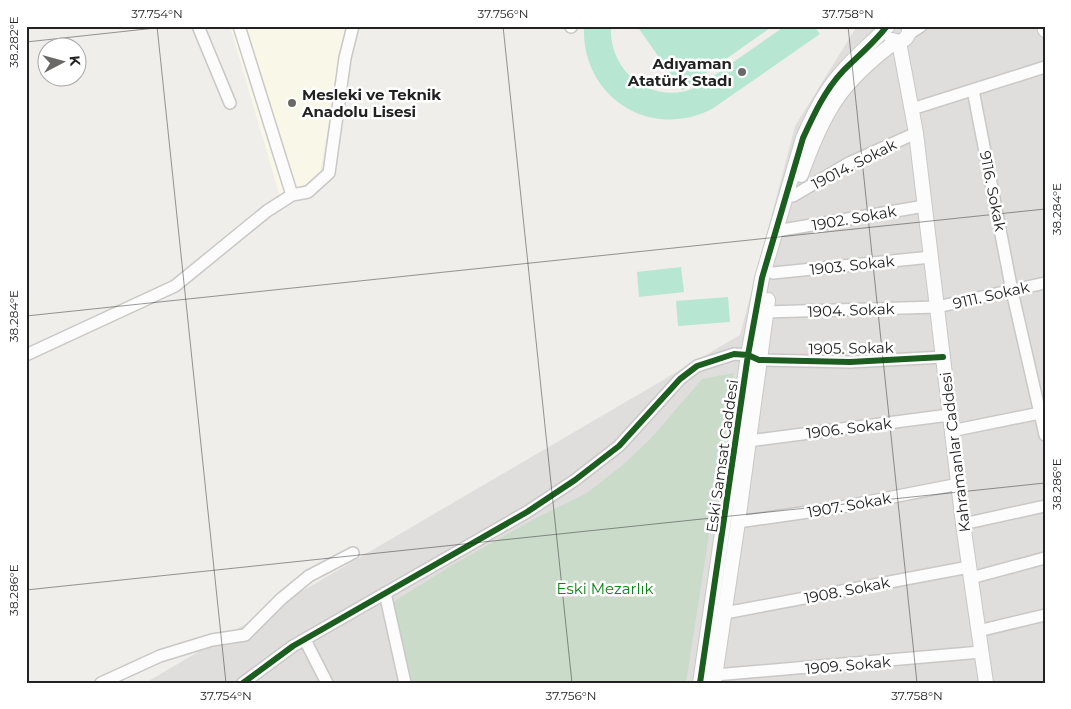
<svg xmlns="http://www.w3.org/2000/svg" width="1071" height="709" viewBox="0 0 1071 709" font-family="Montserrat,sans-serif">
  <rect width="100%" height="100%" fill="#f0eeeb"/>
  <path fill="#dfdedc" d="M857 26H1045V683H145L740 335 795 126Z"/>
  <path fill="#f8f7e8" d="M230 26H346L319 179 280 197Z"/>
  <path fill="#cadbca" d="M734 373 686 683H412L393 602 454 564 536 518 587 493 624 464 653 436 702 379Z"/>
  <path fill="#b7e6d2" d="M584 26H611C608 74 656 108 699 86L785 26H814L820 34 712 109C649 141 581 96 584 26Z
    M637 26H773L682 90Z
    M681 267 684 292 639 297 637 272Z
    M728 297 730 322 678 326 676 301Z"/>
  <g fill="none" stroke-linecap="round" stroke-linejoin="round">
    <g stroke="#c9c8c7" stroke-width="14">
      <path id="minor" d="M198 26 230 103
        M239 26 292 195
        M571 27 572 26
        M909 34 921 26
        M973 90 1012 291 1045 435
        M912 109 1045 67
        M793 196 849 163 916 133
        M782 230 925 206
        M773 273 931 257
        M765 312 937 307 1045 283
        M26 355 175 286 267 211 292 195 308 192 329 173 345 58 353 26
        M951 431 1040 413
        M749 441 949 415
        M738 522 836 508 959 484
        M963 524 1045 506
        M971 578 1045 558
        M385 593 405 683
        M725 613 969 567
        M978 631 1045 615
        M305 640 327 683
        M715 675 981 652
        M101 683 160 656 212 640 245 635 281 599 309 576 353 553
        M243 683 293 646 527 512 575 480 619 446 680 379 697 366 734 354 748 355 759 360 850 362 943 357"/>
    </g>
    <g stroke="#c9c8c7" stroke-width="16">
      <path id="tertiary" d="M1044 26 1045 30
        M892 40 899 42C907 40 910 34 909 26
        M899 42 916 133 963 524 986 683
        M801 175C824 111 840 83 895 42
        M700 683 748 355 762 278 803 138C810 122 817 107 826 93 841 68 867 48 887 27
        M714 683 738 522 768 300"/>
    </g>
    <use href="#minor" stroke="#fdfcfc" stroke-width="11"/>
    <use href="#tertiary" stroke="#fdfcfc" stroke-width="14"/>
    <g stroke="#fff" stroke-width="9">
      <path id="cycleway" d="M243 683 293 646 527 512 575 480 619 446 680 379 697 366 734 354 748 355 759 360 850 362 943 357
        M700 683 748 355 762 278 803 138C814 114 825 90 843 71 858 56 875 42 887 26"/>
    </g>
    <use href="#cycleway" stroke="#1b5e20" stroke-width="6"/>
  </g>
  <path fill="none" stroke="#222" stroke-width="1" stroke-opacity="0.45" d="M157 26 226 683M503 26 572 683M848 26 917 683M26 42 174 26M26 316 1045 209M26 590 1045 483"/>
  <g fill="#6a6968" stroke="#fff" stroke-width="2">
    <circle cx="742" cy="72" r="5"/>
    <circle cx="292" cy="103" r="5"/>
  </g>
  <g text-anchor="middle" dominant-baseline="central" stroke-width="5" stroke-linejoin="round" paint-order="stroke">
    <g font-size="15" font-weight="bold" fill="#222" stroke="#fff" text-anchor="end">
      <text x="732" y="63">Adıyaman<tspan x="732" dy="17">Atatürk Stadı</tspan></text>
      <text x="302" y="94" text-anchor="start">Mesleki ve Teknik<tspan x="302" dy="17">Anadolu Lisesi</tspan></text>
    </g>
    <g font-size="15" fill="#222" stroke="#fff">
      <text transform="translate(854 164) rotate(-27)">19014. Sokak</text>
      <text transform="translate(993 191) rotate(79)">9116. Sokak</text>
      <text transform="translate(854 218) rotate(-10)">1902. Sokak</text>
      <text transform="translate(852 265) rotate(-6)">1903. Sokak</text>
      <text transform="translate(991 295) rotate(-13)">9111. Sokak</text>
      <text transform="translate(851 310) rotate(-2)">1904. Sokak</text>
      <text transform="translate(851 348) rotate(-1)">1905. Sokak</text>
      <text transform="translate(849 428) rotate(-7)">1906. Sokak</text>
      <text transform="translate(955 452) rotate(-97)">Kahramanlar Caddesi</text>
      <text transform="translate(722 456) rotate(-82)">Eski Samsat Caddesi</text>
      <text transform="translate(849 505) rotate(-10)">1907. Sokak</text>
      <text transform="translate(847 590) rotate(-11)">1908. Sokak</text>
      <text transform="translate(848 665) rotate(-5)">1909. Sokak</text>
    </g>
    <g font-size="15" fill="#0c8416" stroke="#fff">
      <text x="605" y="588">Eski Mezarlık</text>
    </g>
  </g>
  <rect width="1071" height="709" fill="none" stroke="#ffffff" stroke-width="55"/>
  <g transform="translate(62 62) rotate(84)"><circle r="24" fill="#ffffff" stroke="#a7a7a7"/>
  <path d="M0-4L9 19L0 12L-9 19Z" fill="#6a6968"/>
  <text y="-8" font-size="14" font-weight="bold" text-anchor="middle" fill="#222222">K</text>
  </g>
  <rect x="28" y="28" width="1016" height="654" fill="none" stroke="#222" stroke-width="2"/>
  <g font-size="12" text-anchor="middle" fill="#222">
    <text x="157" y="18">37.754°N</text>
    <text x="503" y="18">37.756°N</text>
    <text x="848" y="18">37.758°N</text>
    <text transform="translate(14 42) rotate(-90)" y="4">38.282°E</text>
    <text transform="translate(1057 209) rotate(-90)" y="4">38.284°E</text>
    <text transform="translate(14 316) rotate(-90)" y="4">38.284°E</text>
    <text transform="translate(1057 484) rotate(-90)" y="4">38.286°E</text>
    <text transform="translate(14 590) rotate(-90)" y="4">38.286°E</text>
    <text x="226" y="700">37.754°N</text>
    <text x="571" y="700">37.756°N</text>
    <text x="917" y="700">37.758°N</text>
  </g>
</svg>
